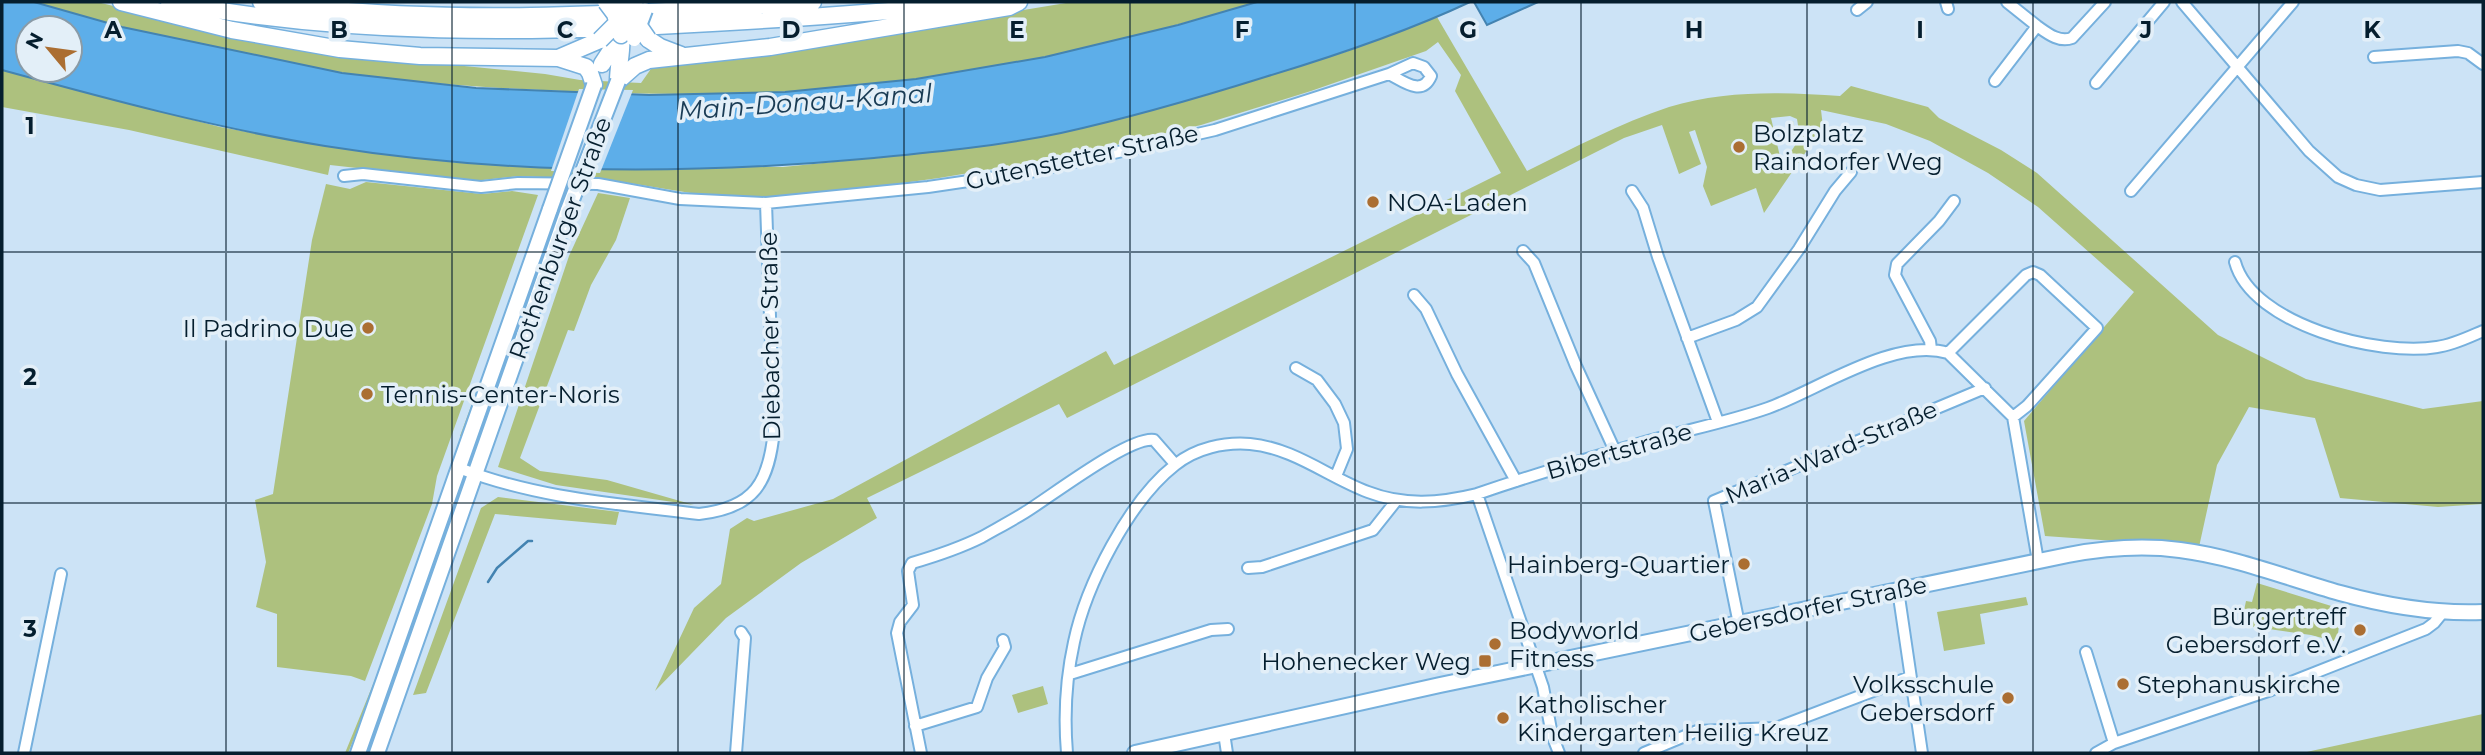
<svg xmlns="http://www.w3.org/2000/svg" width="2485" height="755" viewBox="0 0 2485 755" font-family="Montserrat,sans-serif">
  <rect width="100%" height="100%" fill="#cce3f6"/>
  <path fill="#adc17e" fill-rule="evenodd" d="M34 2H97L291 49 545 74 580 80 641 83 653 66 812 45 1072 2H1257C1146 35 1032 63 917 79 808 95 697 96 587 92 505 89 425 84 344 73 240 59 136 31 34 2Z
    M1437 17 1527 171C1574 148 1620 123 1669 107 1724 90 1784 92 1840 96L1851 86 1928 107 1939 118 2001 150 2037 173 2218 335 2306 379 2423 409 2483 401V504L2438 507 2340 498 2315 418 2249 407 2217 465 2199 547 2045 536 2024 421 2134 292 2038 207 1988 173 1930 141 1886 124 1821 110 1823 127 1764 213 1756 188 1711 206 1703 186 1707 167 1695 130 1689 132 1701 164 1679 174 1662 125 1624 138 1067 418 1059 404 867 498 877 518 801 563 726 618 655 691 694 608 721 584 730 529 747 518 754 521 833 499 1106 351 1114 365 1501 173 1455 91 1461 75 1438 42 1426 51 1311 91 1201 125 1069 156 939 178 880 186 758 198 697 194 610 180 519 176 474 181 330 165 328 175 129 130 2 107V70L220 127 327 146 459 163 783 167 923 153 1059 133 1204 96 1348 51ZM1790 116 1797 119 1800 138 1798 140 1793 121 1786 127 1787 136 1798 141 1782 165 1771 118Z
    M366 182 482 194 512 191 538 195 437 476 432 504 365 681 351 676 277 667V614L256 607 266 562 255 500 273 494 312 240 326 184 350 189Z
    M598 193 630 198 616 240 591 285 574 331 568 330 520 458 540 471 607 480 694 505 556 485 498 467 569 256Z
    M556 210H559L549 245 475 456Z
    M532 241 463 437 460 436Z
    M464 483 371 753H367L382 702 456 491Z
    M498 497 619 512 616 525 495 514 426 693 413 695 481 508Z
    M432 521H434L384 665 348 753H345L376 677Z
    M2257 583 2341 609 2337 642 2311 635 2241 625 2246 601 2252 602Z
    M2026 597 2028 605 1980 614 1985 644 1944 651 1937 612Z
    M1043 686 1048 704 1018 713 1012 695Z
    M2483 714V753H2303L2311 751Z"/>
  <path fill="#5daee9" stroke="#4383b1" stroke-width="2" fill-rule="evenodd" d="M2 2H34L122 27 342 73 476 88 649 95 785 92 916 79 1045 57 1178 25 1257 2H1470C1404 33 1335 56 1265 77 1198 98 1129 118 1061 133 1000 146 936 152 874 158 692 175 506 175 325 146 215 128 108 99 2 70ZM28 28H70V70H28Z
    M1474 2H1538L1487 25Z"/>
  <path fill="#cce3f6" d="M579 89 633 90 600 173 551 171Z"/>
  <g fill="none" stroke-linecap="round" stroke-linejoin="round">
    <path stroke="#4383b1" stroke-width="2.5" d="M488 582 497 568 528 541H532"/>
    <g stroke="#76b0dd" stroke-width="14">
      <path id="minor" d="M1946 2 1948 9
        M2007 2 2037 26
        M2182 2 2309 151 2338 177 2356 185 2380 190 2483 182
        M1857 10 1867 2
        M2374 57 2458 51 2468 53 2483 64
        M1995 81 2037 26C2047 33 2059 43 2072 38L2105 2
        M2096 83 2164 2
        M344 176 363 174 481 187 518 183 598 184 680 199 766 203 928 187 1030 172 1215 130 1389 74 1413 63 1424 67 1431 76C1422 97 1403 81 1389 74
        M1632 191 1643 208 1658 257 1718 422
        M2131 191 2293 2
        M1523 251 1534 263 1576 366 1615 451
        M2235 262C2252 325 2380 357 2437 347 2453 345 2469 337 2483 331
        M1414 295 1426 309 1457 374 1516 481
        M1687 338 1736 320 1757 307 1799 249 1835 191 1851 172
        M1931 349 1930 341 1895 275 1897 264 1939 221 1954 201
        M1948 353 2026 275 2033 272 2040 275 2097 328 2027 406 2013 417
        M1296 368 1317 380 1335 404 1344 423 1347 449 1336 476
        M459 468C535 498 618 504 699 514 755 508 769 482 774 430L766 203
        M1248 568 1262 567 1373 530 1396 501
        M1898 590 1922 753
        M1739 624 1714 501 1985 388
        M2086 652 2114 743
        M1070 674 1211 630 1228 629
        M915 726 977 707 987 678 1005 647 1003 640
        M1224 733 1227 753
        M24 753 61 574
        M736 753 745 638 741 632
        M921 753 897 633 900 622 913 605 908 571 912 563C936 556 960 548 982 537 996 529 1011 521 1024 513 1049 498 1129 436 1154 440L1175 464
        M1067 753C1064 717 1066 678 1074 642 1086 585 1129 501 1175 465 1196 448 1224 442 1250 444 1294 448 1328 477 1368 492 1404 506 1440 503 1477 494
        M1559 753 1552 735 1543 687 1477 494C1533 475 1589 458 1645 442 1686 430 1728 422 1768 408 1818 390 1894 337 1948 353L2013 417 2038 561
        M1644 753 1697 731 1776 728 1910 677
        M2096 753 2114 743 2271 690 2426 629 2434 623 2443 612"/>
    </g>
    <g stroke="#76b0dd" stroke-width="18">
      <path id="major" d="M358 753 550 209
        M377 753 568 210
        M1135 753 1440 685 2068 555C2105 548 2142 545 2180 550 2235 557 2287 578 2340 593 2387 606 2435 614 2483 612"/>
    </g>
    <g stroke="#76b0dd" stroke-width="19">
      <path id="highway" d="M121 2 232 30 340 49 420 56 558 58 586 67 590 73 594 85
        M169 2C348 36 530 34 712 23 802 18 892 12 982 2
        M261 2C444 27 630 14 813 2
        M648 39 660 47 681 55
        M558 58 600 40
        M602 64 621 35
        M618 81 635 66 649 60 770 47 1009 7 1019 2
        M618 81C618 65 623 50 621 35"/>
    </g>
    <use href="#minor" stroke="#fff" stroke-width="10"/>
    <use href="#major" stroke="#fff" stroke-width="14"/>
    <use href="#highway" stroke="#fff" stroke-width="16"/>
    <g stroke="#76b0dd" stroke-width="18" stroke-linecap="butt">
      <path id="major-bridge" d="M615 27 624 2
        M634 39 645 10
        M550 209 594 85
        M568 210 618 81"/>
    </g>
    <g stroke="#76b0dd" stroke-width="19" stroke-linecap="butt">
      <path id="highway-bridge" d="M606 2 615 14 621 35 636 18 635 6
        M639 26 648 39
        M600 40 623 17"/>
    </g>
    <use href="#major-bridge" stroke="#fff" stroke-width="14"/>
    <use href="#highway-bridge" stroke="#fff" stroke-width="16"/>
  </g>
  <path fill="none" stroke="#051e2e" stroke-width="2" stroke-opacity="0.55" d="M226 2V753M452 2V753M678 2V753M904 2V753M1130 2V753M1355 2V753M1581 2V753M1807 2V753M2033 2V753M2259 2V753M2 252H2483M2 503H2483"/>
  <g fill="#ab6e32" stroke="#e3eff8" stroke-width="2.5">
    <circle cx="1739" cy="147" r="7"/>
    <circle cx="1373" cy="202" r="7"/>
    <circle cx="368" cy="328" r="7"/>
    <circle cx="367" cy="394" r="7"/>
    <circle cx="1744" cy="564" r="7"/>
    <circle cx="2360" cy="630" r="7"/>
    <circle cx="1495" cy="644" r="7"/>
    <rect x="1478" y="654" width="14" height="14" rx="3.5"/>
    <circle cx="2123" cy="684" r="7"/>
    <circle cx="2008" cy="698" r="7"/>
    <circle cx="1503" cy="718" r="7"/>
  </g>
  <g text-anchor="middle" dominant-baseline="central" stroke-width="7" stroke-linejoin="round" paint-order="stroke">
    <g font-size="24" fill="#051e2e" stroke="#e3eff8" text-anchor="start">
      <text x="1753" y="133">Bolzplatz<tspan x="1753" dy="28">Raindorfer Weg</tspan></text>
      <text x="1387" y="202">NOA-Laden</text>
      <text x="354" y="328" text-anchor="end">Il Padrino Due</text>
      <text x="381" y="394">Tennis-Center-Noris</text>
      <text x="1730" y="564" text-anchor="end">Hainberg-Quartier</text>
      <text x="2346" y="616" text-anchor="end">Bürgertreff<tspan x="2346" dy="28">Gebersdorf e.V.</tspan></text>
      <text x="1509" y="630">Bodyworld<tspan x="1509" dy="28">Fitness</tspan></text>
      <text x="1471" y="661" text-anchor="end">Hohenecker Weg</text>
      <text x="1994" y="684" text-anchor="end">Volksschule<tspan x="1994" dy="28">Gebersdorf</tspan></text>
      <text x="2137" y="684">Stephanuskirche</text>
      <text x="1517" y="704">Katholischer<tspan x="1517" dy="28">Kindergarten Heilig Kreuz</tspan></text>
    </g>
    <g font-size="24" fill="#051e2e" stroke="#e3eff8">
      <text transform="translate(1082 157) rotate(-12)">Gutenstetter Straße</text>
      <text transform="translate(560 238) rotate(-70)">Rothenburger Straße</text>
      <text transform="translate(770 336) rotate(-91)">Diebacher Straße</text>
      <text transform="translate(1619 451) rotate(-16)">Bibertstraße</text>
      <text transform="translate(1831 452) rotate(-23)">Maria-Ward-Straße</text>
      <text transform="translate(1808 609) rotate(-12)">Gebersdorfer Straße</text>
    </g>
    <g font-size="26" font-style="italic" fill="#1a3c55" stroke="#e3eff8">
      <text transform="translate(805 102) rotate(-4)">Main-Donau-Kanal</text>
    </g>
  </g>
  <g font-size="23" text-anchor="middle" font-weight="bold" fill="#051e2e" stroke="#e3eff8" stroke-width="7" stroke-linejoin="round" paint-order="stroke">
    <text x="113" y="38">A</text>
    <text x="339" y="38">B</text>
    <text x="565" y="38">C</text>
    <text x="791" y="38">D</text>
    <text x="1017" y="38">E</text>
    <text x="1242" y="38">F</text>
    <text x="1468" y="38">G</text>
    <text x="1694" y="38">H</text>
    <text x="1920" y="38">I</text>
    <text x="2146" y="38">J</text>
    <text x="2372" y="38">K</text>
    <text x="30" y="134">1</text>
    <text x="30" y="385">2</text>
    <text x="30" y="637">3</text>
  </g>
  <rect width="2485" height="755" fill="none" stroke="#051e2e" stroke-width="7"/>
  <g transform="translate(49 49) rotate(299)"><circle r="33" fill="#e3eff8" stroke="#8a9ba7" stroke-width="2"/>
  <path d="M0-5L12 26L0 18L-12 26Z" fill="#ab6e32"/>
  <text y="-10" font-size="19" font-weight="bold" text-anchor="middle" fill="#051e2e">N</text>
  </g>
</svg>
